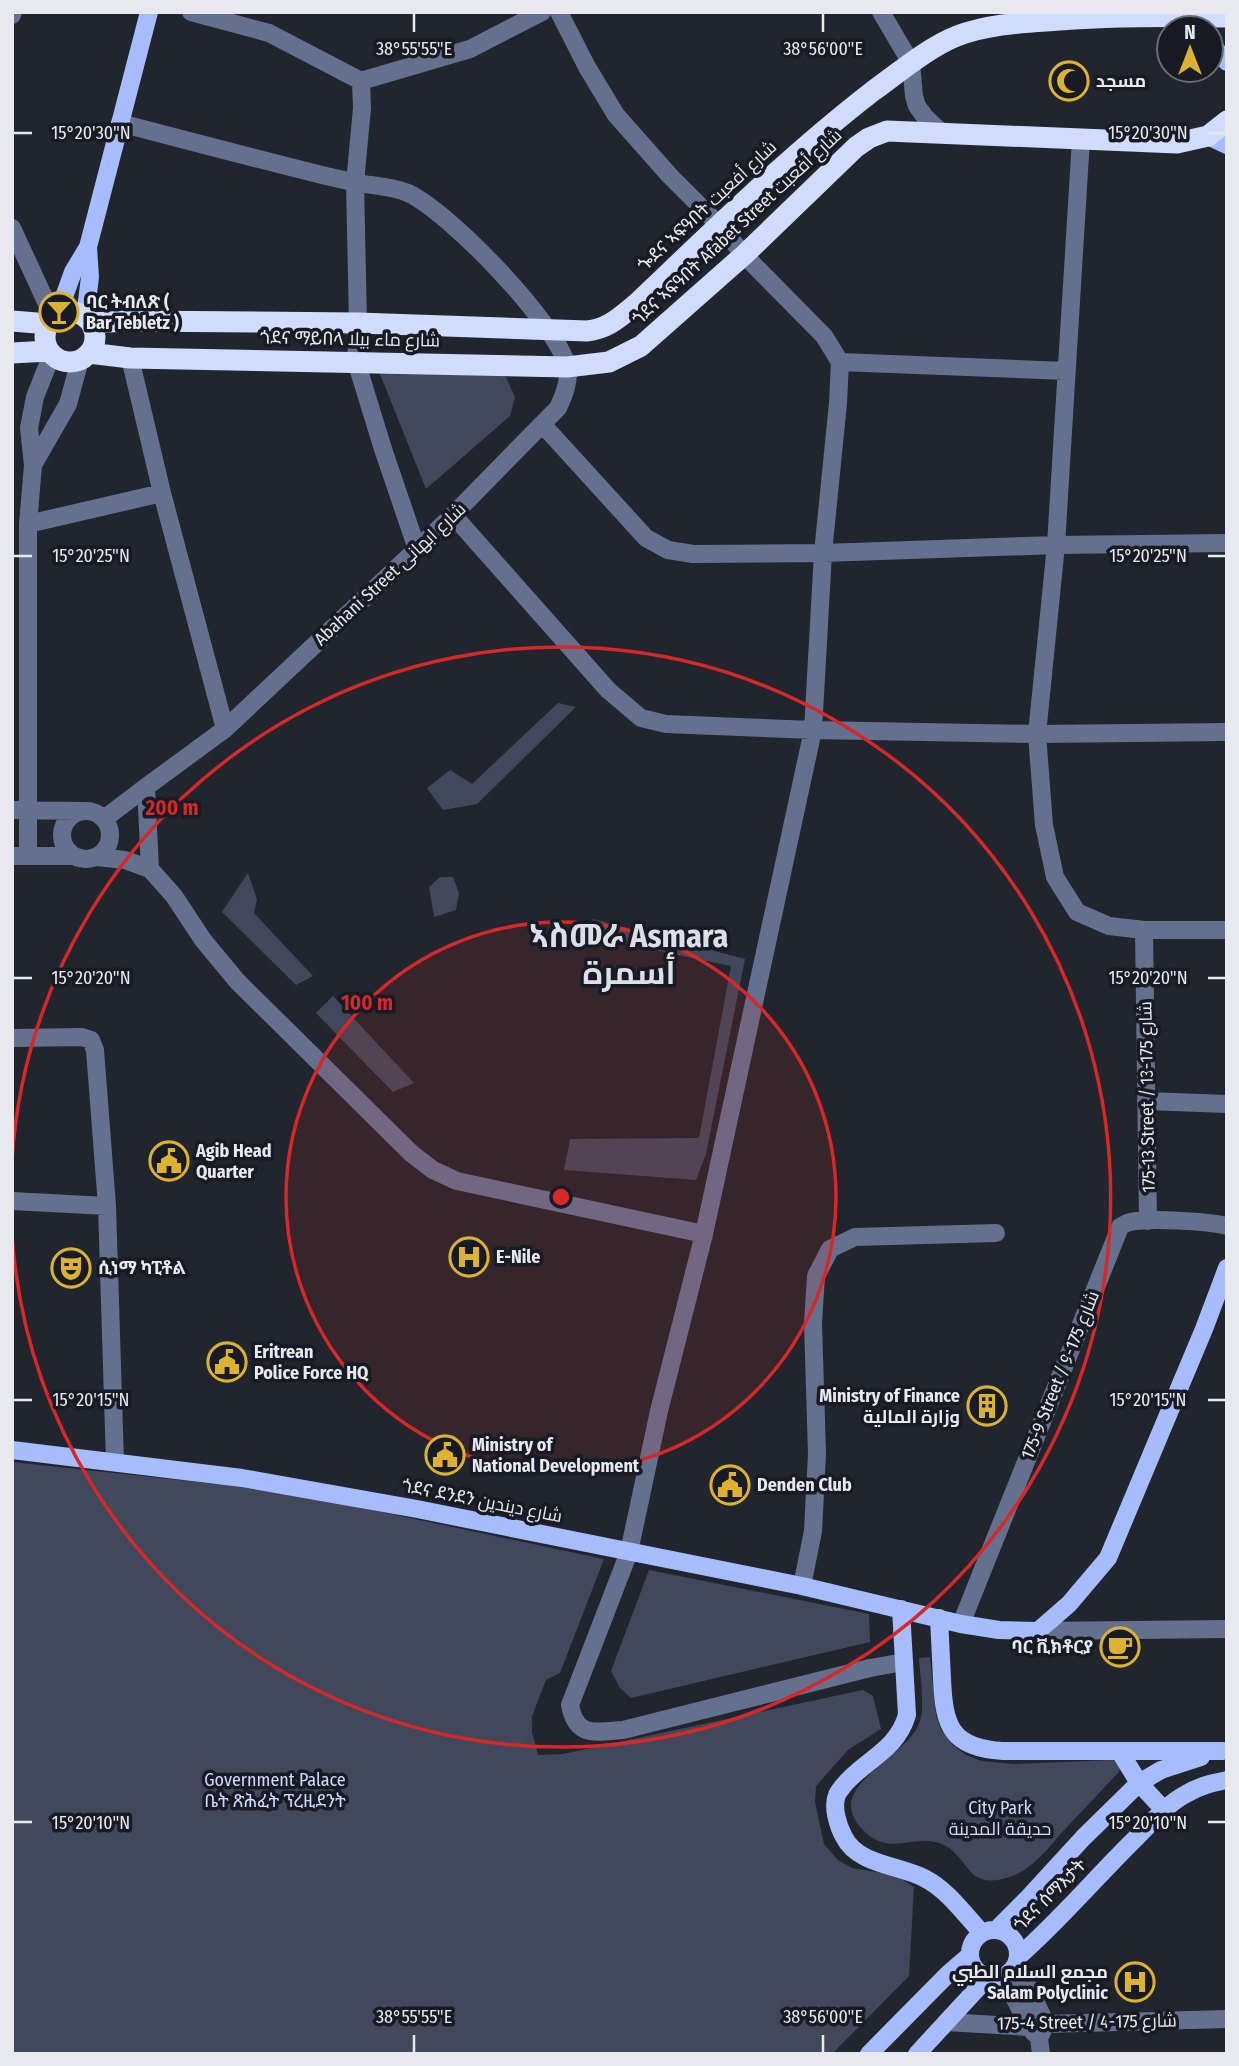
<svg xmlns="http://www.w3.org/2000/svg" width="1239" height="2066" viewBox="0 0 1239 2066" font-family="'Fira Sans Condensed',Cairo,'Noto Sans Ethiopic',sans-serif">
  <rect width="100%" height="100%" fill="#21252d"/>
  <path fill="#41485c" d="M378 369 492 371 506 377 515 397 510 416 426 489Z
    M558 703 576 707 477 804 443 810 427 788 450 770 472 784Z
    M248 873 257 899 254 913 313 976 296 985 222 912Z
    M440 877H453L459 893 456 910 434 917 429 887Z
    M593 919 745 959 706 1154 696 1180 564 1170 570 1139 699 1138 731 966 587 936Z
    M333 996 414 1083 393 1092 316 1013Z
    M12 1462 282 1491 604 1559 560 1673 546 1680 532 1716V1732L538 1755 563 1754 863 1690 873 1696 881 1729 848 1750 816 1786 815 1802 824 1844 838 1860 852 1868 895 1875 914 1887 909 1976 832 2054H12Z
    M649 1570 869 1614 870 1642 631 1698 620 1688 611 1671Z
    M930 1657 936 1715 941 1730 953 1745 966 1755 982 1761 1014 1764 1112 1760 1120 1762 1121 1767 1118 1773C1101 1791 1084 1809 1067 1827 1051 1844 1035 1868 1012 1876 965 1893 971 1857 942 1844 914 1832 890 1859 862 1829 856 1823 851 1814 851 1805 851 1776 911 1751 920 1721 925 1705 920 1676 919 1658Z"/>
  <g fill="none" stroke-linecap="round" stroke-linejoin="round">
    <path stroke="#65708f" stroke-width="18" d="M191 12 269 33 361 81 470 49 542 12
      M559 12 587 67 616 115 670 176 719 225 744 255 824 336 840 362 838 403 823 553 813 730 704 1234 659 1411 629 1552 570 1705C576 1738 595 1732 623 1730L870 1668 904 1662
      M881 12 911 63 914 96 917 106 925 117 942 133
      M12 15 13 12
      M361 81 362 108 355 183 358 323 356 361 383 449 417 549
      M1081 139 1056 545 1037 734 1044 825 1055 877 1077 912 1109 926 1144 930H1227
      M12 228 54 319
      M130 358 162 493 225 729
      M840 362 1066 371
      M543 425 646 538 668 550 693 554 823 553 1056 545 1227 543
      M33 465 68 404 80 360
      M453 515 608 690 641 718 666 724 813 730 1037 734 1227 732
      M28 524 162 493
      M146 787 150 869
      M12 810 81 811
      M62 835a24 24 0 1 1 48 0a24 24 0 1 1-48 0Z
      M104 819 146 787 225 729 453 515 558 408C564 395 570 381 567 367 559 325 448 211 408 193 392 186 374 186 357 183 346 181 336 178 326 176 257 159 189 141 120 123
      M12 856H73
      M28 856V524L33 465 29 428 35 397 52 354
      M97 857 125 860 150 869 174 896 203 940 237 981 412 1154 433 1170 457 1181 704 1234
      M1144 930 1148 1221
      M12 1038 82 1037 91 1040 95 1050 107 1206 115 1462
      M1146 1101 1227 1104
      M12 1201 107 1206
      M802 1586 813 1531 817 1454 813 1323 816 1276 830 1249 855 1237 996 1233
      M961 1624 1120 1227C1124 1224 1125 1223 1130 1222 1149 1218 1208 1221 1227 1226
      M1038 1631 1227 1629
      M1017 1964 1046 2024 1039 2038 1041 2054
      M1004 1977 1029 2027 1034 2033
      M947 2022 1029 2027 1046 2024 1227 2019"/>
    <path stroke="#a6bcfc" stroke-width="18" d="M1211 44 1227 62
      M1208 136 1227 145
      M57 316 73 272 88 247 149 12
      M85 317 90 277 88 247
      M12 1450 242 1478 417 1509 802 1586 961 1624 999 1630 1038 1631 1069 1604 1108 1558 1204 1329 1227 1268
      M901 1609 907 1715C896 1752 865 1759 843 1786 841 1789 838 1792 837 1795 832 1807 838 1826 844 1837 858 1865 899 1865 924 1878 948 1890 964 1914 982 1933
      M939 1618C940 1639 941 1659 942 1679 944 1726 951 1748 1003 1751H1223
      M1120 1752 1139 1783 1164 1810
      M970 1954a24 24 0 1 1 48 0a24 24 0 1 1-48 0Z
      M996 1930 1028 1898 1083 1838 1139 1783 1161 1770 1201 1757
      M1019 1956C1061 1919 1097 1876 1137 1837 1152 1822 1167 1804 1186 1794 1199 1786 1212 1783 1227 1780
      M869 2054 948 1974 970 1955
      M917 2054 987 1978"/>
    <path stroke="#d1dcfc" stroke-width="21" d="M45 337a25 25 0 1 1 50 0a25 25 0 1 1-50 0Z
      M12 321 49 324
      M91 323 128 321 358 323 587 331C608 329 620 317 636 304 713 231 789 156 873 91 898 73 929 47 957 36 986 25 1016 23 1046 21 1106 16 1167 16 1227 17
      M12 353 49 351
      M89 353 130 358 567 367 609 362 641 346 744 255 856 147 869 138 887 131 1177 143 1208 136 1227 121"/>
  </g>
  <path fill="none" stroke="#e7e9ef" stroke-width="2.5" d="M414 14V32M823 14V32M14 133H32M1208 133H1225M14 556H32M1208 556H1225M14 978H32M1208 978H1225M14 1400H32M1208 1400H1225M14 1822H32M1208 1822H1225M414 2035V2052M823 2035V2052"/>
  <circle cx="561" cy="1197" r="275" fill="#d62828" fill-opacity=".12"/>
  <g fill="none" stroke="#d62828" stroke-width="3.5">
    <circle cx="561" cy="1197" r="275"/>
    <path d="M12 1159A550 550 0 1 1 12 1235"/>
  </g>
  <defs>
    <g id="mosque-ring" transform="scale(2.0125)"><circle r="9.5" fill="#181b23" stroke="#dcb233" stroke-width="1.5"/><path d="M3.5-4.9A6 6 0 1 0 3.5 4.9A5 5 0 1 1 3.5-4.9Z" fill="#dcb233"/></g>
    <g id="bar-ring" transform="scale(2.0125)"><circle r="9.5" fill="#181b23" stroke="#dcb233" stroke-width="1.5"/><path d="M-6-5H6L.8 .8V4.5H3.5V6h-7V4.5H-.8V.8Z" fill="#dcb233"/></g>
    <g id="civic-ring" transform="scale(2.0125)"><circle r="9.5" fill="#181b23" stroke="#dcb233" stroke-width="1.5"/><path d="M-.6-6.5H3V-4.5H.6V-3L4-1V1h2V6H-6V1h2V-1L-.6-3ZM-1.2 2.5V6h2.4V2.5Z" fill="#dcb233"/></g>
    <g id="hospital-ring" transform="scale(2.0125)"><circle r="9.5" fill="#181b23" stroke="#dcb233" stroke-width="1.5"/><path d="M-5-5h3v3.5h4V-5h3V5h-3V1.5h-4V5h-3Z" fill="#dcb233"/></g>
    <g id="theatre-ring" transform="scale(2.0125)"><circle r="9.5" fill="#181b23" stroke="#dcb233" stroke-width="1.5"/><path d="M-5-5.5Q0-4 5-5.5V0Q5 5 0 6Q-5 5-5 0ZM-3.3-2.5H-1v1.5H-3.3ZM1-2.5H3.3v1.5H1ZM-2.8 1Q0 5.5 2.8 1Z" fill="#dcb233"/></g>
    <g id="building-ring" transform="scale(2.0125)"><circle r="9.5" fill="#181b23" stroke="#dcb233" stroke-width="1.5"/><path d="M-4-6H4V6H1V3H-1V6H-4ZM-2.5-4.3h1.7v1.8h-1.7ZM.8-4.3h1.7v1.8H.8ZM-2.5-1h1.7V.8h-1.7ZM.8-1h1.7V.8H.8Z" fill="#dcb233"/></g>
    <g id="cafe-ring" transform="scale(2.0125)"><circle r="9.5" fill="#181b23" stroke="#dcb233" stroke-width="1.5"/><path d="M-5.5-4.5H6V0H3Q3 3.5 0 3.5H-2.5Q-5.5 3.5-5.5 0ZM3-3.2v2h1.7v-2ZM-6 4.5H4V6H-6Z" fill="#dcb233"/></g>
  </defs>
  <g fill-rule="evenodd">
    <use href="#mosque-ring" x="1069" y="81"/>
    <use href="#bar-ring" x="59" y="312"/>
    <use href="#civic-ring" x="169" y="1161"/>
    <use href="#hospital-ring" x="469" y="1257"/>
    <use href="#theatre-ring" x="71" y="1268"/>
    <use href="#civic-ring" x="227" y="1362"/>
    <use href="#building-ring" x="987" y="1406"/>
    <use href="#civic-ring" x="445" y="1455"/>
    <use href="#civic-ring" x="730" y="1485"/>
    <use href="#cafe-ring" x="1120" y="1647"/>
    <use href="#hospital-ring" x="1135" y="1982"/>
  </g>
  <g text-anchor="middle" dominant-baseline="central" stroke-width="7" stroke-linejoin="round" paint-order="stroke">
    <g font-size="18" font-weight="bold" fill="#e7e9ef" stroke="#181b23" text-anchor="start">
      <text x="1096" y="81">مسجد</text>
      <text x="86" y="302">ባር ትብለጽ (<tspan x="86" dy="21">Bar Tebletz )</tspan></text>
      <text x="196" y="1151">Agib Head<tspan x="196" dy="21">Quarter</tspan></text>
      <text x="496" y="1257">E-Nile</text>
      <text x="98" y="1268">ሲነማ ካፒቶል</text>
      <text x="254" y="1352">Eritrean<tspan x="254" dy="21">Police Force HQ</tspan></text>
      <text x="960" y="1396" text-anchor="end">Ministry of Finance<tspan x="960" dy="21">وزارة المالية</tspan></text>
      <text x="472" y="1445">Ministry of<tspan x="472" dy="21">National Development</tspan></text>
      <text x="757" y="1485">Denden Club</text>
      <text x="1093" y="1647" text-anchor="end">ባር ቪክቶርያ</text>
      <text x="1108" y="1972" text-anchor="end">مجمع السلام الطبي<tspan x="1108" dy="21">Salam Polyclinic</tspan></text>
    </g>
    <g font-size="18" fill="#e7e9ef" stroke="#181b23">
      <text transform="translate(707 206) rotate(-43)">ጐደና ኣፍዓበት شارع أفعبت</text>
      <text transform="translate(737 227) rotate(-43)">ጎደና ኣፍዓበት Afabet Street شارع أفعبت</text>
      <text transform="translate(350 339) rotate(1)">ጎደና ማይበላ شارع ماء بيلا</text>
      <text transform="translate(390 574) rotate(-43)">Abahani Street شارع ابهانى</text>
      <text transform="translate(1147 1097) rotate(-91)">175-13 Street / شارع 175-13</text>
      <text transform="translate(1060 1375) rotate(-68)">175-9 Street / شارع 175-9</text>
      <text transform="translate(482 1501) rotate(11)">ጎደና ደንደን شارع ديندين</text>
      <text transform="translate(1050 1895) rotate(-45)">ጎደና ሰማእታት</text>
      <text transform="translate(1087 2022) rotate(-1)">175-4 Street / شارع 175-4</text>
    </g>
    <g font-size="18" fill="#cfdbfd" stroke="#181b23">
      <text x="275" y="1780">Government Palace<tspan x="275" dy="21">ቤት ጽሕፈት ፕረዚደንት</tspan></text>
      <text x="1000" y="1808">City Park<tspan x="1000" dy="21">حديقة المدينة</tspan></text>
    </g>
    <g font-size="32" font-weight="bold" fill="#dadfeb" stroke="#181b23">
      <text x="629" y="936">ኣስመራ Asmara<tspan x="629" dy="37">أسمرة</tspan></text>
    </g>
  </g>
  <g font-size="18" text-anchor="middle" fill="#e7e9ef" stroke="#181b23" stroke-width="7" stroke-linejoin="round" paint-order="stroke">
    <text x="414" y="55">38°55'55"E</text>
    <text x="823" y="55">38°56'00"E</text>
    <text x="91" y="139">15°20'30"N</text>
    <text x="1148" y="139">15°20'30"N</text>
    <text x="91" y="562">15°20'25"N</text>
    <text x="1148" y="562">15°20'25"N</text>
    <text x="91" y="984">15°20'20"N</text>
    <text x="1148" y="984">15°20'20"N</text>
    <text x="91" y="1406">15°20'15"N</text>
    <text x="1148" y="1406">15°20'15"N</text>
    <text x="91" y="1829">15°20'10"N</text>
    <text x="1148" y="1829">15°20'10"N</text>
    <text x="414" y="2023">38°55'55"E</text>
    <text x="823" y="2023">38°56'00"E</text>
  </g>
  <circle cx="561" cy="1197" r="10" fill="#d62828" stroke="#181b23" stroke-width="3.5"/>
  <g font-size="21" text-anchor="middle" font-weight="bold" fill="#d62828" stroke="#181b23" stroke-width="7" stroke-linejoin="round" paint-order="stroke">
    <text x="172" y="815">200 m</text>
    <text x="367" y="1010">100 m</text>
  </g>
  <rect width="1239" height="2066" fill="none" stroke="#e7e9ef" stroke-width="28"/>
  <g transform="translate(1190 49)"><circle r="33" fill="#181b23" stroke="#6b6d75" stroke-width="2"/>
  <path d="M0-5L12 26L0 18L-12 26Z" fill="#dcb233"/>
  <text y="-10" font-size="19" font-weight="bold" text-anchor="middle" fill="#e7e9ef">N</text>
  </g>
</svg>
